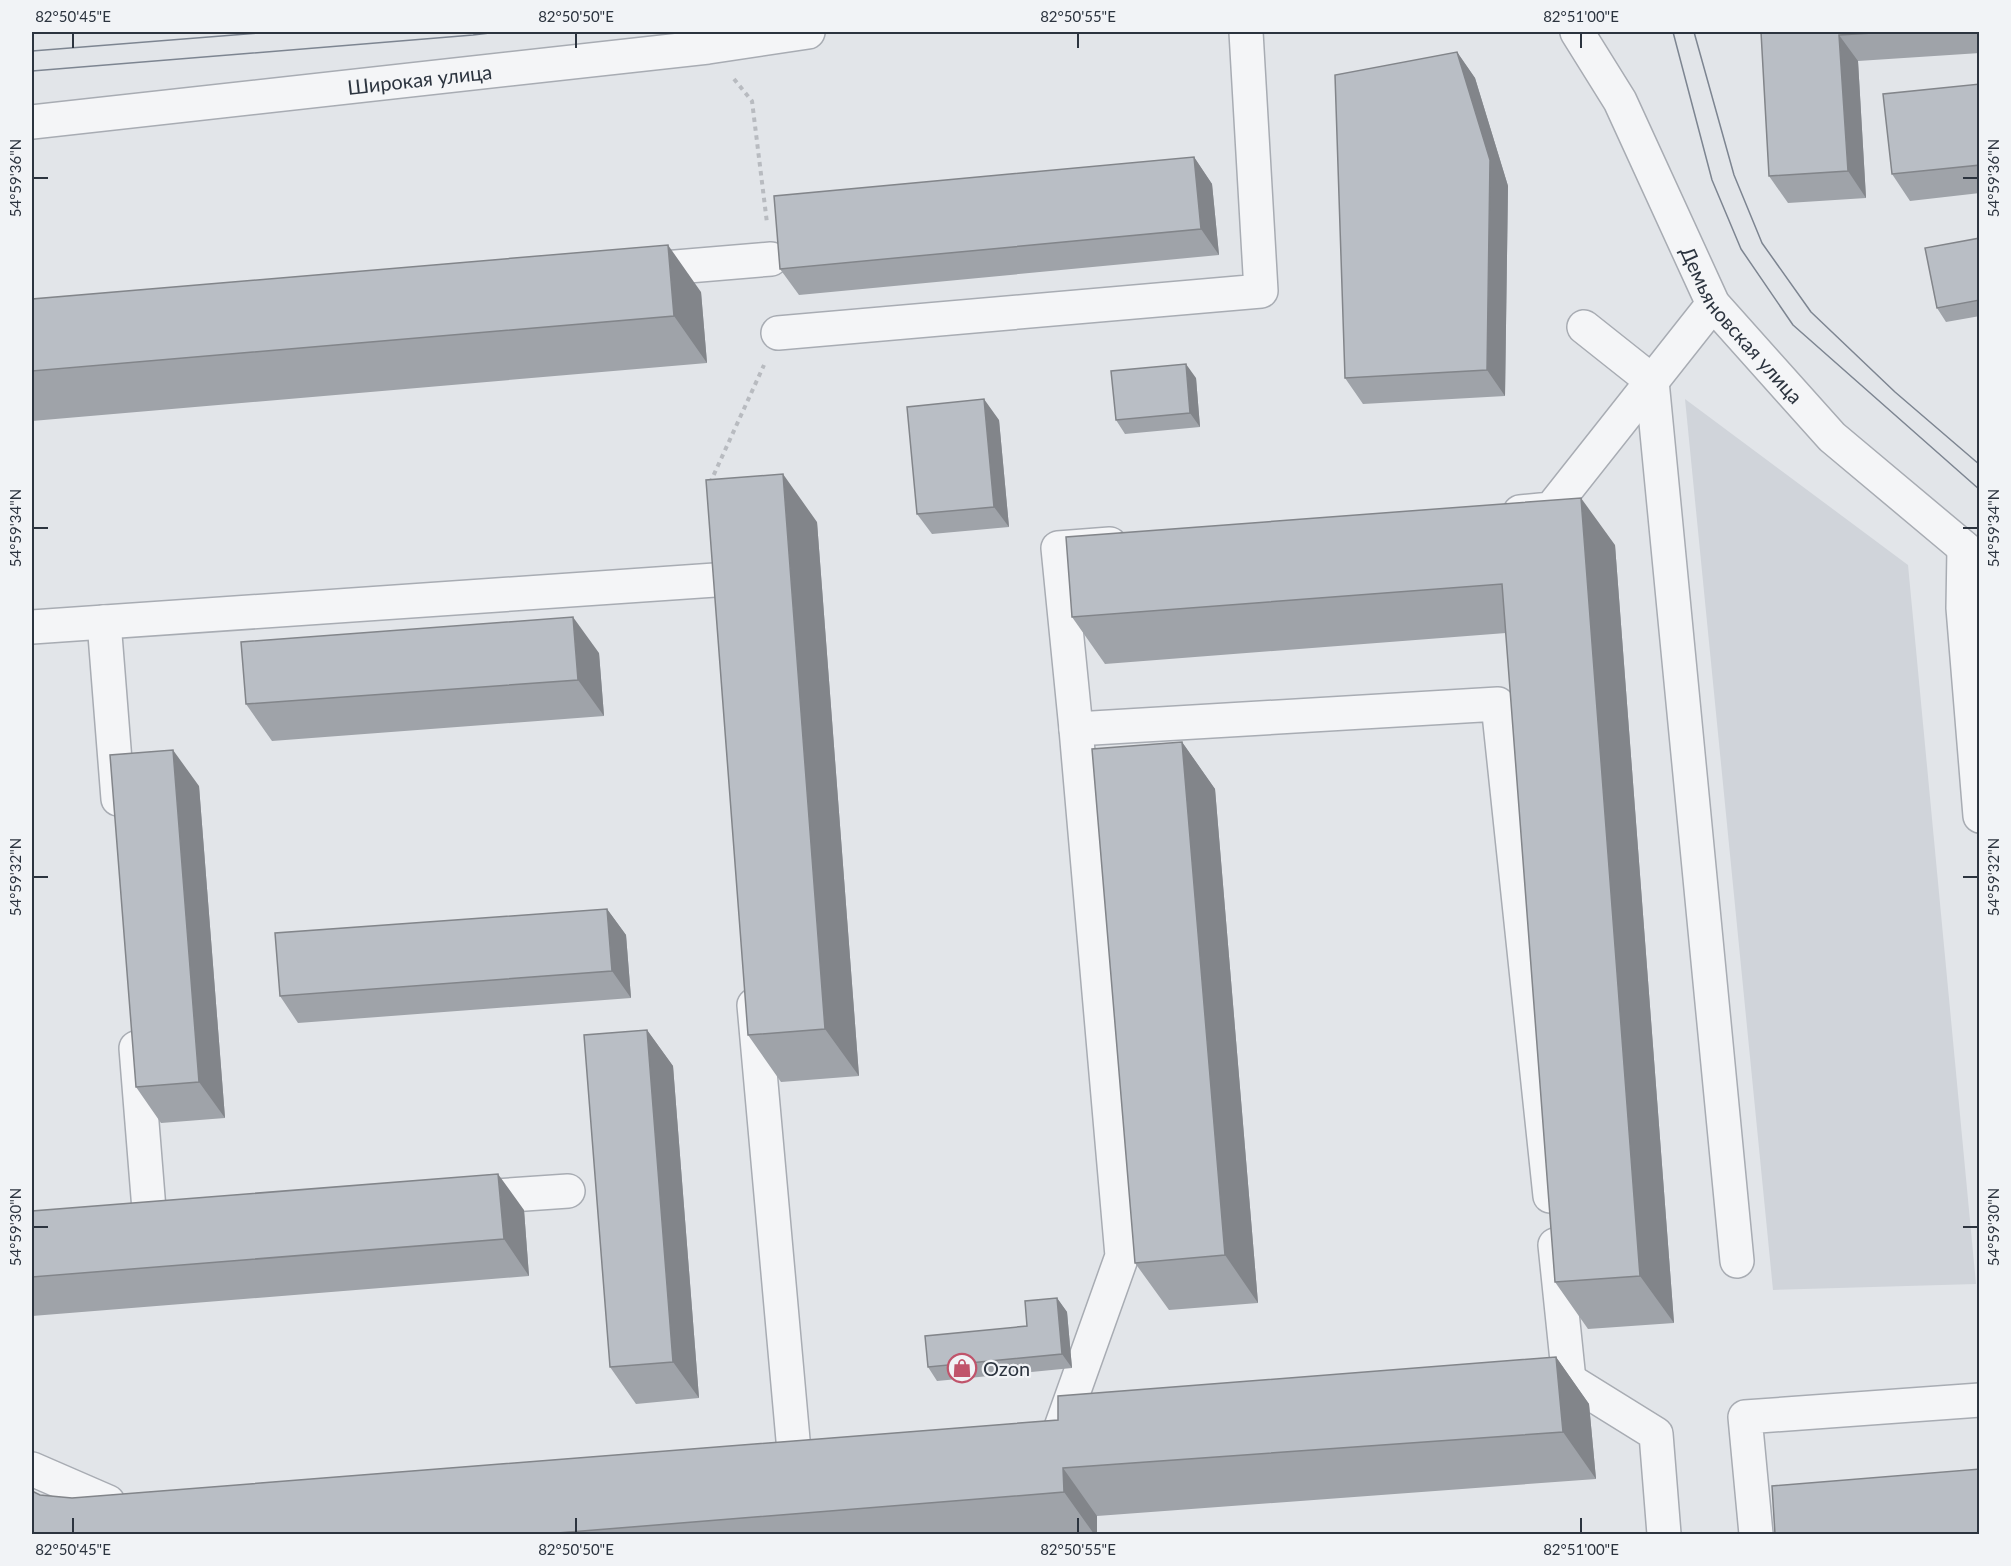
<svg xmlns="http://www.w3.org/2000/svg" width="2011" height="1566" viewBox="0 0 2011 1566" font-family="Lato,sans-serif">
  <rect width="100%" height="100%" fill="#e2e5e9"/>
  <path fill="#d0d4da" d="M1685 399 1908 565 1976 1284 1773 1290Z"/>
  <g fill="none" stroke-linecap="round" stroke-linejoin="round">
    <g stroke="#a8acb3" stroke-width="36">
      <g id="minor">
        <path id="s1" d="M1577 32 1620 101 1713 304 1832 437 1980 561"/>
        <path id="s2" d="M32 122 708 47 808 32"/>
        <path d="M640 270 771 259"/>
        <path d="M1584 327 1652 381 1737 1261"/>
        <path d="M778 333 1261 291 1246 32"/>
        <path d="M1520 512 1551 509 1713 304"/>
        <path d="M1964 548 1963 608 1980 816"/>
        <path d="M104 622 118 799"/>
        <path d="M32 627 715 580"/>
        <path d="M1076 729 1498 704 1550 1196"/>
        <path d="M754 1005 794 1451"/>
        <path d="M136 1048 150 1222"/>
        <path d="M467 1198 568 1191"/>
        <path d="M1555 1245 1569 1380"/>
        <path d="M1531 1384 1569 1380 1656 1434 1664 1534"/>
        <path d="M1060 1430 1122 1256 1076 729 1058 548 1110 544"/>
        <path d="M32 1469 108 1502"/>
        <path d="M1756 1534 1745 1417 1980 1400"/>
      </g>
    </g>
    <path stroke="#b8bbc0" stroke-width="4" stroke-dasharray="4.5 4.5" stroke-linecap="butt" d="M734 79 752 101 767 223
      M710 483 764 365"/>
    <use href="#minor" stroke="#f4f5f7" stroke-width="33"/>
    <path stroke="#7d8591" stroke-width="1.5" d="M1673 32 1712 180 1741 249 1793 325 1980 490
      M1694 32 1734 175 1762 243 1811 312 1895 392 1980 465
      M32 51 271 32
      M32 71 473 35 498 32"/>
  </g>
  <path fill="#9fa3a9" d="M1761 32H1980V53L1858 61 1866 198 1788 203 1769 176Z
    M1457 52 1475 78 1508 186 1505 396 1363 404 1345 378Z
    M1980 84V193L1910 201 1892 174Z
    M1194 157 1212 184 1219 255 799 295 780 269Z
    M1980 238V316L1946 322 1937 308Z
    M701 292 707 363 32 421V299Z
    M1196 378 1200 427 1125 434 1116 420Z
    M999 420 1009 527 932 534 917 514Z
    M817 522 859 1076 781 1082 748 1035Z
    M1615 545 1674 1323 1588 1329 1555 1282 1506 633 1105 664 1072 617Z
    M599 653 604 716 272 741 246 704Z
    M1182 742 1215 789 1258 1303 1169 1310 1135 1263Z
    M199 786 225 1118 161 1123 136 1087Z
    M607 909 626 935 631 998 298 1023 280 996Z
    M647 1030 673 1066 699 1398 636 1404 610 1367Z
    M524 1210 529 1276 32 1316V1211Z
    M1057 1298 1067 1312 1072 1368 937 1381 928 1367 1027 1326Z
    M1556 1357 1589 1404 1596 1479 1097 1516V1534H32L40 1495 72 1498 1058 1420Z"/>
  <path fill="#82858a" d="M1839 35 1858 61 1866 198 1848 171Z
    M1457 52 1475 78 1508 186 1505 396 1487 370Z
    M1194 157 1212 184 1219 255 1201 229Z
    M668 245 701 292 707 363 674 316Z
    M1186 364 1196 378 1200 427 1190 413Z
    M984 399 999 420 1009 527 994 507Z
    M783 474 817 522 859 1076 825 1029Z
    M1581 498 1615 545 1674 1323 1640 1276Z
    M573 617 599 653 604 716 578 680Z
    M1182 742 1215 789 1258 1303 1225 1255Z
    M173 750 199 786 225 1118 199 1082Z
    M607 909 626 935 631 998 612 971Z
    M647 1030 673 1066 699 1398 673 1362Z
    M498 1174 524 1210 529 1276 504 1239Z
    M1057 1298 1067 1312 1072 1368 1062 1354Z
    M1556 1357 1589 1404 1596 1479 1563 1432Z
    M1063 1468 1097 1516V1534H1094L1064 1492Z"/>
  <path fill="#b9bec5" stroke="#82858a" stroke-width="1.5" d="M1761 32H1890L1839 35 1848 171 1769 176Z
    M1457 52 1490 160 1487 370 1345 378 1335 75Z
    M1980 84V165L1892 174 1883 94Z
    M1194 157 1201 229 780 269 774 196Z
    M1980 238V300L1937 308 1925 248Z
    M668 245 674 316 32 371V299Z
    M1186 364 1190 413 1116 420 1111 371Z
    M984 399 994 507 917 514 907 407Z
    M783 474 825 1029 748 1035 706 480Z
    M1581 498 1640 1276 1555 1282 1502 584 1072 617 1066 537Z
    M573 617 578 680 246 704 241 642Z
    M1182 742 1225 1255 1135 1263 1092 749Z
    M173 750 199 1082 136 1087 110 755Z
    M607 909 612 971 280 996 275 933Z
    M647 1030 673 1362 610 1367 584 1035Z
    M498 1174 504 1239 32 1277V1211Z
    M1057 1298 1062 1354 928 1367 925 1336 1027 1326 1025 1301Z
    M1556 1357 1563 1432 1063 1468 1064 1492 545 1534H32V1491L40 1495 72 1498 1058 1420V1396Z
    M1980 1469V1534H1775L1772 1486Z"/>
  <path fill="none" stroke="#2c343f" stroke-width="2" d="M73 33V48M576 33V48M1078 33V48M1581 33V48M33 178H48M1963 178H1978M33 528H48M1963 528H1978M33 877H48M1963 877H1978M33 1227H48M1963 1227H1978M73 1518V1533M576 1518V1533M1078 1518V1533M1581 1518V1533"/>
  <defs>
    <g id="shop-ring" transform="scale(1.5)"><circle r="9.5" fill="#f1f3f6" stroke="#c0546b" stroke-width="1.5"/><path d="M-5-2.5h2.3a2.7 3.5 0 0 1 5.4 0H5L5.5 6h-11ZM-1.5-2.5h3a1.5 2.3 0 0 0-3 0Z" fill="#c0546b"/></g>
  </defs>
  <g fill-rule="evenodd">
    <use href="#shop-ring" x="962" y="1368"/>
  </g>
  <g text-anchor="middle" dominant-baseline="central" stroke-width="4.5" stroke-linejoin="round" paint-order="stroke">
    <g font-size="20" fill="#2c343f" stroke="#f1f3f6">
      <text stroke="none"><textPath href="#s2" startOffset="390">Широкая улица</textPath></text>
      <text stroke="none"><textPath href="#s1" startOffset="338">Демьяновская улица</textPath></text>
    </g>
    <g font-size="20" fill="#2c343f" stroke="#f1f3f6" text-anchor="start">
      <text x="983" y="1368">Ozon</text>
    </g>
  </g>
  <rect width="2011" height="1566" fill="none" stroke="#f1f3f6" stroke-width="66"/>
  <rect x="33" y="33" width="1945" height="1500" fill="none" stroke="#2c343f" stroke-width="2"/>
  <g font-size="15" text-anchor="middle" fill="#2c343f">
    <text x="73" y="22">82°50'45"E</text>
    <text x="576" y="22">82°50'50"E</text>
    <text x="1078" y="22">82°50'55"E</text>
    <text x="1581" y="22">82°51'00"E</text>
    <text transform="translate(16 178) rotate(-90)" y="5">54°59'36"N</text>
    <text transform="translate(1994 178) rotate(-90)" y="5">54°59'36"N</text>
    <text transform="translate(16 528) rotate(-90)" y="5">54°59'34"N</text>
    <text transform="translate(1994 528) rotate(-90)" y="5">54°59'34"N</text>
    <text transform="translate(16 877) rotate(-90)" y="5">54°59'32"N</text>
    <text transform="translate(1994 877) rotate(-90)" y="5">54°59'32"N</text>
    <text transform="translate(16 1227) rotate(-90)" y="5">54°59'30"N</text>
    <text transform="translate(1994 1227) rotate(-90)" y="5">54°59'30"N</text>
    <text x="73" y="1555">82°50'45"E</text>
    <text x="576" y="1555">82°50'50"E</text>
    <text x="1078" y="1555">82°50'55"E</text>
    <text x="1581" y="1555">82°51'00"E</text>
  </g>
</svg>
